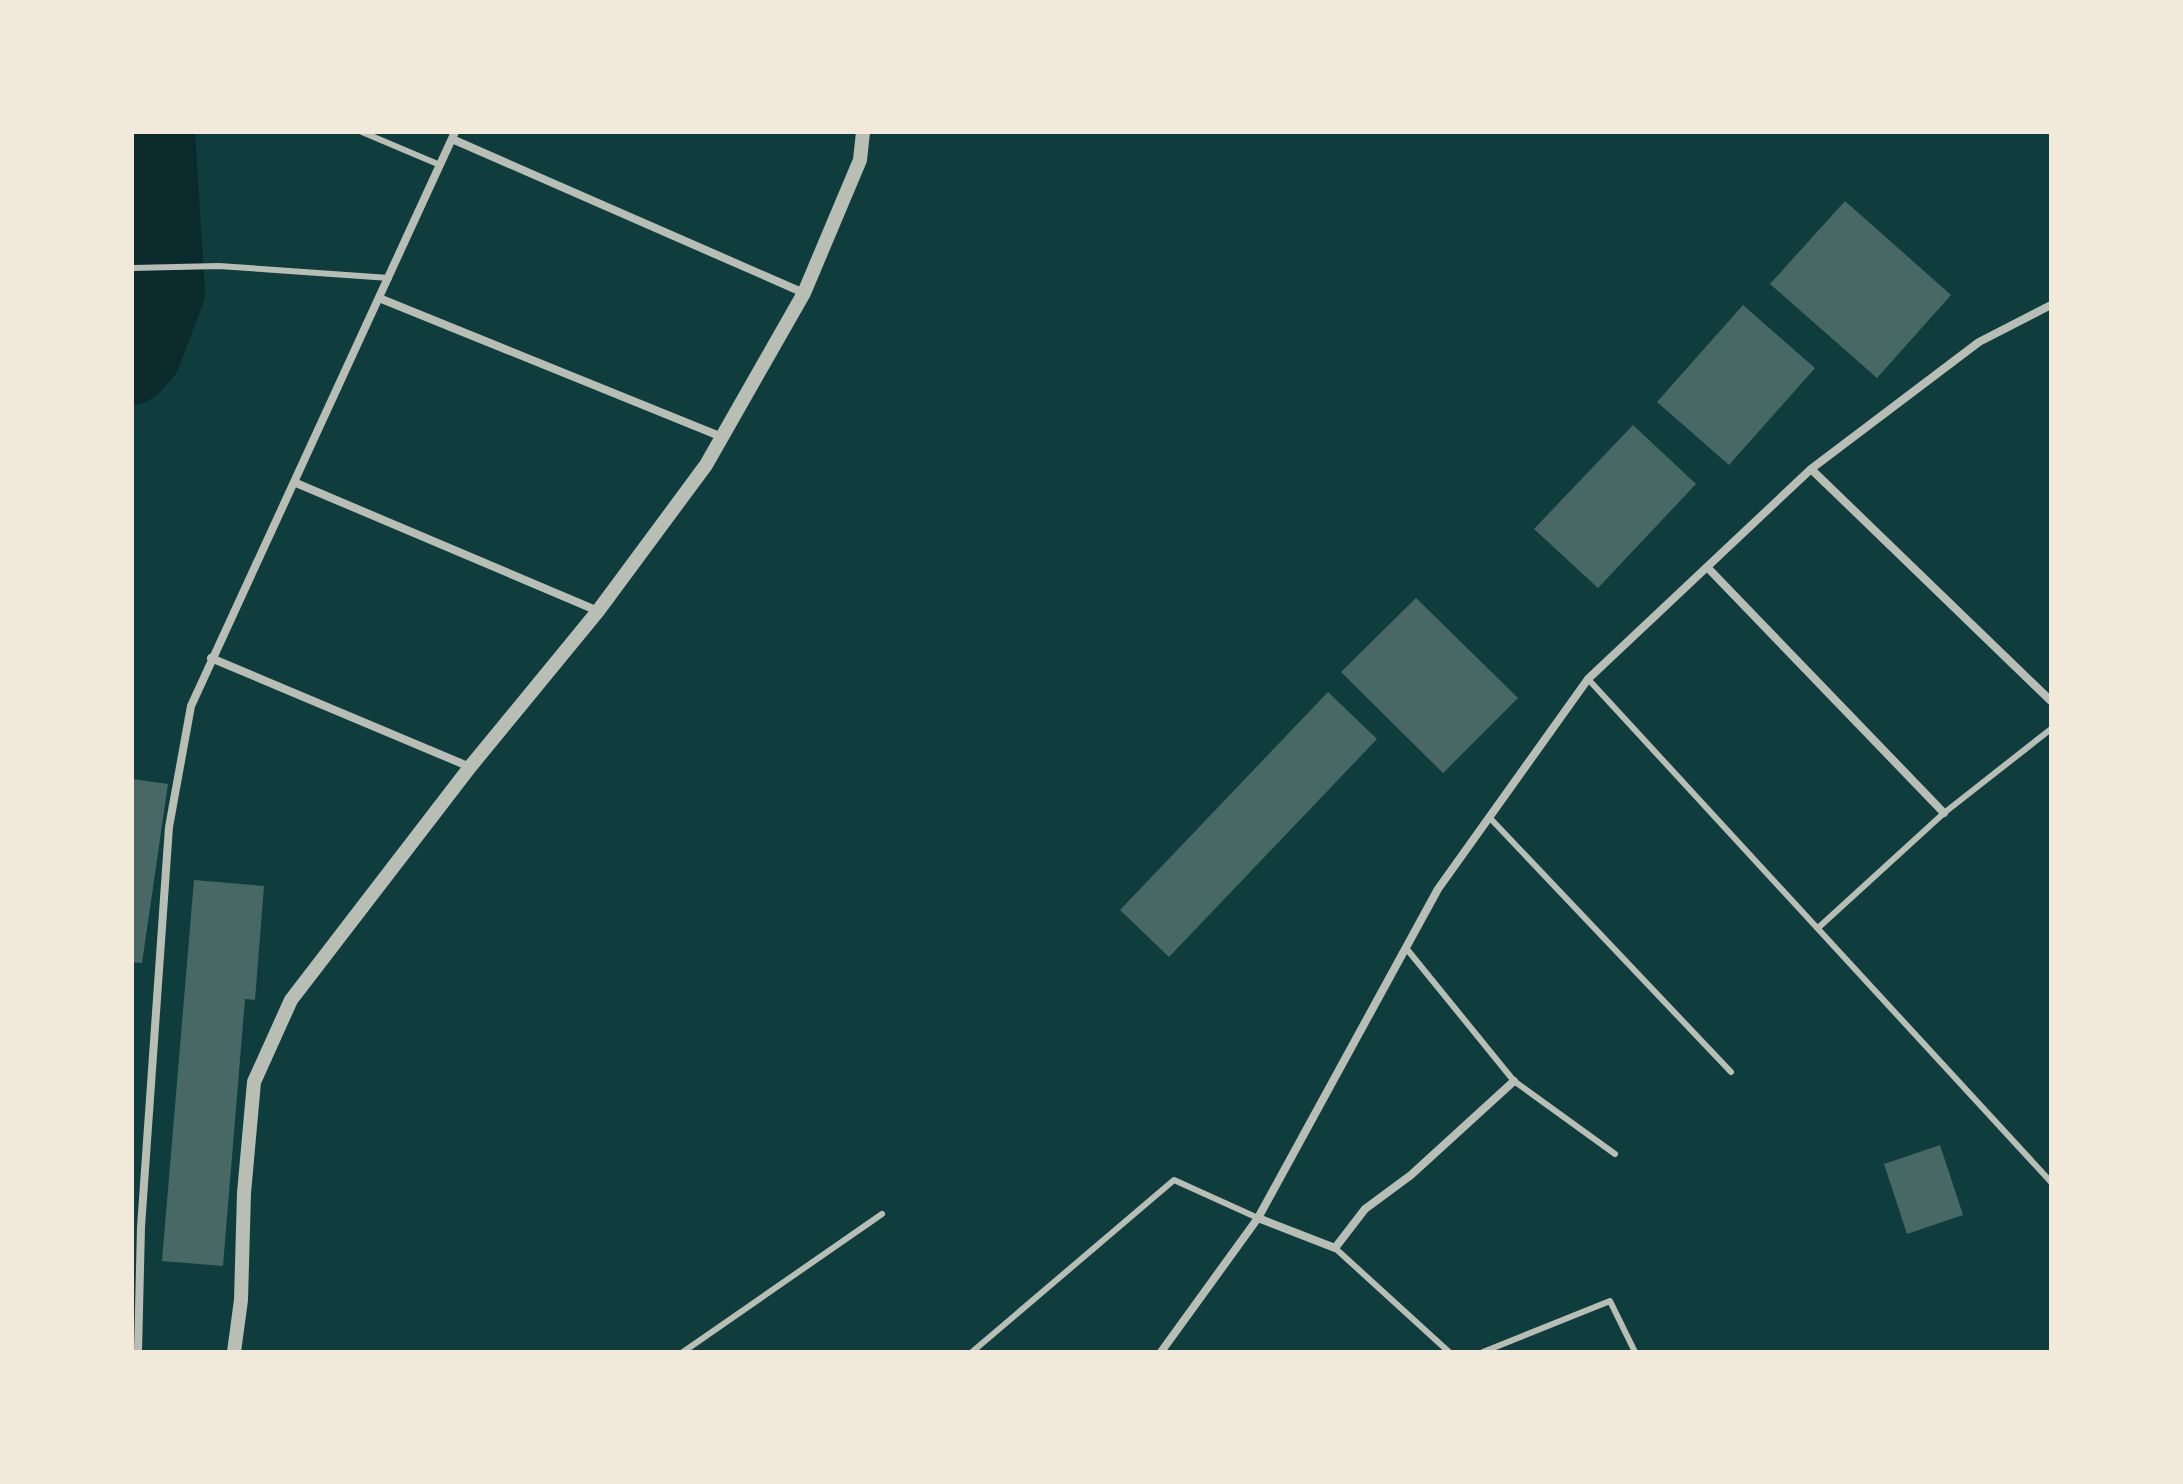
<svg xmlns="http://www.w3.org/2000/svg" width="2183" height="1484" viewBox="0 0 2183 1484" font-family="Roboto,sans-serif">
  <rect width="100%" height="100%" fill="#0f3d3e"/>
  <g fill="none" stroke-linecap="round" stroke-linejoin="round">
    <path stroke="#0a2a2b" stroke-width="72" d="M132 369 145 355 169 292 159 132"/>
  </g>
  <path fill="#486865" d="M1845 201 1951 295 1877 378 1770 284Z
    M1743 305 1815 368 1729 465 1657 402Z
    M1633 425 1696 484 1598 588 1534 529Z
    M1416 598 1518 698 1443 773 1341 672Z
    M1328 692 1377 739 1169 957 1120 910Z
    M132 779 168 784 142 963 132 962Z
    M194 880 264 886 255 1000 245 999 223 1266 162 1261Z
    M1940 1145 1963 1215 1907 1234 1884 1164Z"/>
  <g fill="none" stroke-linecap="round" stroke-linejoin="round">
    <path stroke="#b8beb3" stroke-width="6" d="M362 132 440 165
      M132 268 219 266 389 278
      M1588 679 2051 1182
      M1489 817 1731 1072
      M1818 928 1944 813 2051 729
      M1406 948 1514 1081 1615 1154
      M1335 1248 1449 1352
      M683 1352 882 1214
      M972 1352 1174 1180 1258 1218
      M1483 1352 1610 1301 1635 1352"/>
    <path stroke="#b8beb3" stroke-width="8" d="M452 139 804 293
      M379 298 722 437
      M1811 469 2051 701
      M296 483 598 611
      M1707 567 1944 813
      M211 658 470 767
      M1258 1218 1335 1248 1365 1209 1411 1175 1514 1081
      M138 1352 141 1227 169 827 191 706 455 132
      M1161 1352 1258 1218 1438 889 1588 679 1811 469 1979 342 2051 305"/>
    <path stroke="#b8beb3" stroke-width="14" d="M234 1352 241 1300 244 1193 254 1082 291 1000 470 767 598 611 706 465 804 293 860 160 863 132"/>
  </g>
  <rect width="2183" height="1484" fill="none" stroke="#f1e9da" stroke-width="268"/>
</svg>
